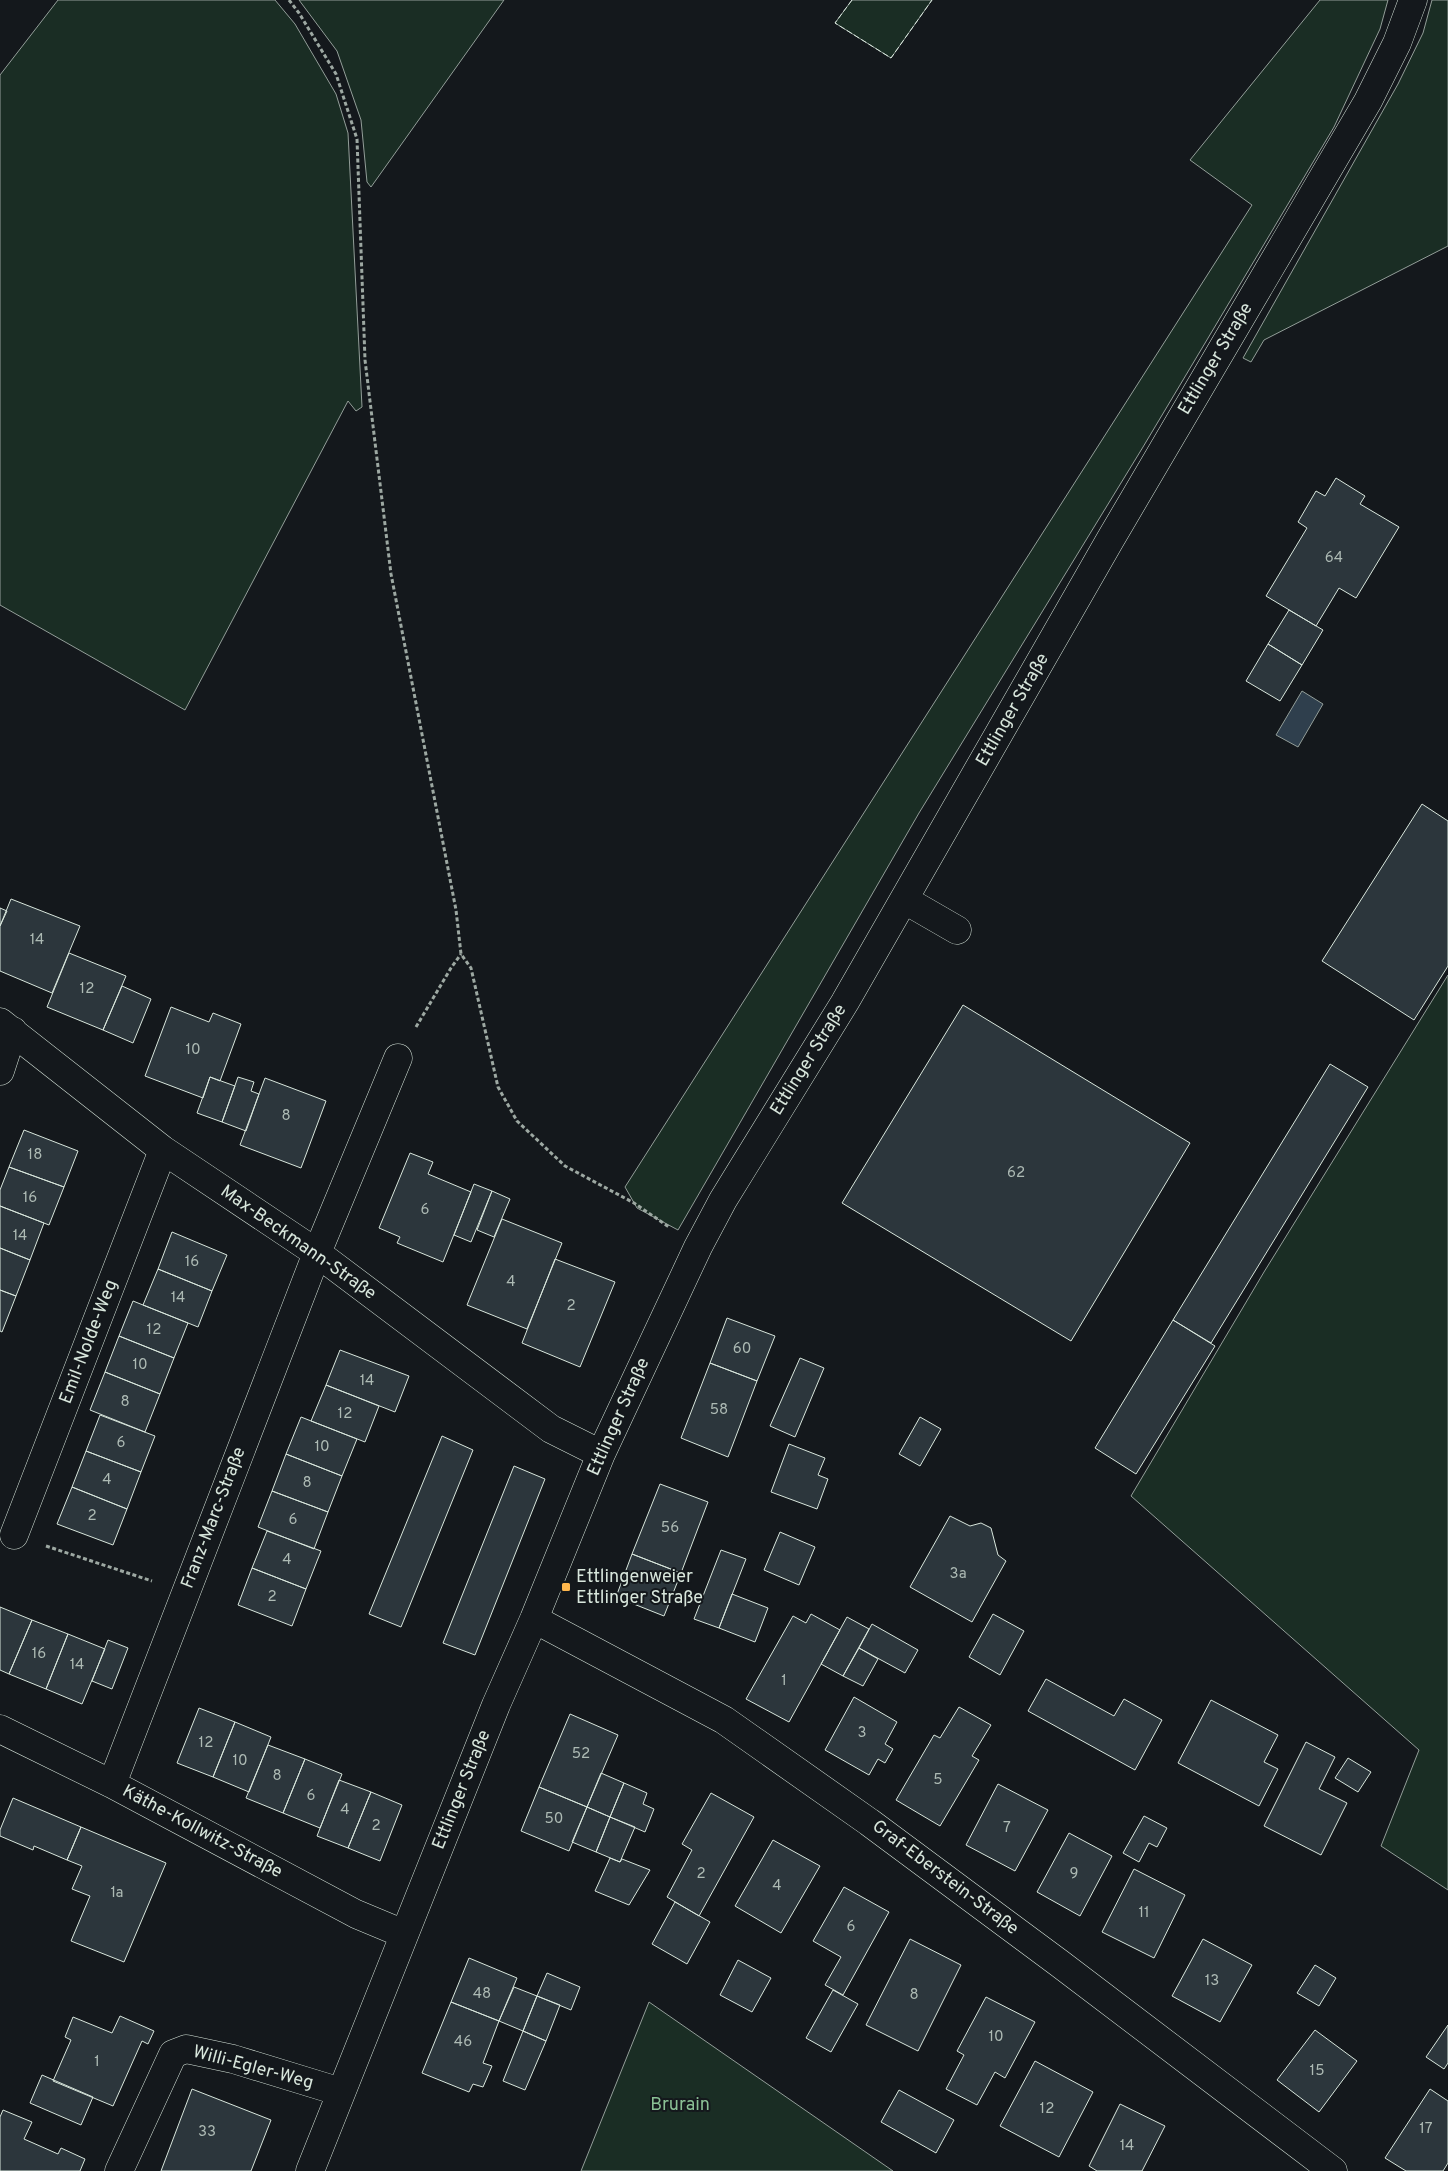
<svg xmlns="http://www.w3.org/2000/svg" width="1448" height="2171" viewBox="0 0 1448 2171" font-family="Overpass,sans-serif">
  <rect width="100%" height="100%" fill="#14181c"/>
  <path fill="#1a2d24" stroke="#939e99" d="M58 0H275L295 24 336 94 348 133 362 407 356 411 348 401 185 710 0 605V75Z
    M299 0H504L371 187 367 182 361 120 337 51Z
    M852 0H932L891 58 835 23Z
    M1320 0H1388L1380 29 1334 127 1143 447 919 813 678 1230 637 1208 625 1187 1252 205 1190 160Z
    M1432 0H1448V246L1264 340 1251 362 1243 358 1398 84 1423 33Z
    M1448 975V1890L1381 1846 1419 1750 1131 1496 1264 1272Z
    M649 2002 893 2171H581Z"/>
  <path fill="#2f3f4d" stroke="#939e99" d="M1302 691 1323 704 1298 747 1276 735Z"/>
  <path fill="#2c363c" stroke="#d8e6dc" d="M1336 478 1365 496 1360 504 1399 527 1356 598 1339 588 1316 626 1266 596 1307 528 1298 522 1316 491 1325 496Z
    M1289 610 1323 630 1302 665 1268 644Z
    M1268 644 1302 665 1280 701 1246 681Z
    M1422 804 1448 821V966L1414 1020 1322 961Z
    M11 899 80 926 52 993 0 971V926Z
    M0 908 7 911 0 926Z
    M69 953 126 976 103 1030 47 1007Z
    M122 986 151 999 133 1043 103 1030Z
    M963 1005 1190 1143 1071 1341 842 1203Z
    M171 1007 209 1022 213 1013 241 1024 220 1081 210 1077 203 1098 145 1076Z
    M1330 1064 1368 1087 1211 1343 1173 1320Z
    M210 1077 235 1086 222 1122 197 1113Z
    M238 1077 254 1082 251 1091 259 1094 246 1131 222 1122Z
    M265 1078 326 1101 301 1168 240 1145Z
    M24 1130 78 1151 64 1187 9 1167Z
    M410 1153 433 1162 428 1174 471 1192 443 1262 397 1243 400 1237 379 1228Z
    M9 1167 64 1187 49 1225 0 1206V1190Z
    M474 1184 492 1191 471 1242 454 1235Z
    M492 1191 510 1199 494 1237 477 1230Z
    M0 1206 44 1223 30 1260 0 1248Z
    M502 1219 562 1243 527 1329 467 1305Z
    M172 1232 227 1255 212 1291 158 1269Z
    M0 1248 30 1260 16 1296 0 1290Z
    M555 1259 615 1282 580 1367 522 1343Z
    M158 1269 212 1291 198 1327 143 1305Z
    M0 1290 16 1296 2 1332 0 1331Z
    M133 1301 188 1323 174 1358 119 1336Z
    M727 1318 775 1336 757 1381 710 1363Z
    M1173 1320 1215 1346 1136 1474 1095 1448Z
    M119 1336 174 1358 160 1394 105 1372Z
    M340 1350 409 1376 395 1412 326 1385Z
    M800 1358 824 1368 795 1437 770 1426Z
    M710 1363 757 1381 728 1457 681 1438Z
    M105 1372 160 1394 145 1432 90 1410Z
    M326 1385 379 1406 365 1442 311 1421Z
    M100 1415 155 1436 141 1472 86 1451Z
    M301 1417 357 1439 342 1476 286 1454Z
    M920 1417 941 1429 920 1466 899 1454Z
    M442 1436 473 1450 401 1627 369 1614Z
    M789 1444 825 1458 818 1475 828 1479 817 1509 771 1492Z
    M86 1451 141 1472 127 1509 72 1487Z
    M286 1454 342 1476 328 1512 272 1491Z
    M514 1466 545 1479 475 1655 443 1643Z
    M660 1484 708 1502 681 1573 632 1554Z
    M72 1487 127 1509 113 1545 57 1524Z
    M272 1491 328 1512 314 1549 258 1527Z
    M950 1516 970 1526 981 1523 991 1528 998 1555 1006 1561 972 1622 910 1587Z
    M267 1531 321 1551 306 1589 252 1568Z
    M780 1532 815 1547 799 1585 764 1570Z
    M721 1550 746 1559 719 1628 694 1619Z
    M632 1554 681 1573 664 1616 616 1597Z
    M252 1568 306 1589 292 1626 238 1605Z
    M732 1594 768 1608 755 1642 719 1628Z
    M0 1607 32 1620 9 1674 0 1670Z
    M811 1614 840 1630 789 1722 746 1699 793 1616 806 1623Z
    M993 1614 1024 1631 1000 1675 969 1657Z
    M847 1617 869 1629 843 1676 821 1664Z
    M32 1620 68 1634 46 1689 9 1674Z
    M872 1624 918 1650 905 1673 859 1648Z
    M68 1634 105 1649 82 1704 46 1689Z
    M108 1640 128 1648 112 1689 92 1681Z
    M859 1648 878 1659 863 1686 843 1676Z
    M1046 1679 1114 1716 1124 1699 1162 1720 1135 1770 1028 1711Z
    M854 1697 897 1722 885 1744 893 1749 885 1763 878 1759 869 1775 825 1750Z
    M1211 1700 1278 1735 1264 1762 1278 1769 1259 1806 1178 1763Z
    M959 1707 991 1725 972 1756 979 1760 940 1826 896 1800 934 1735 940 1738Z
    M199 1708 235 1722 213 1777 177 1763Z
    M570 1714 618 1735 587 1807 539 1787Z
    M235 1722 271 1737 249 1792 213 1777Z
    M1306 1742 1335 1757 1319 1789 1347 1803 1321 1855 1264 1826Z
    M268 1745 305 1759 283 1813 246 1798Z
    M1348 1758 1371 1772 1358 1792 1335 1778Z
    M305 1759 342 1774 320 1828 283 1813Z
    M601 1773 624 1783 610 1817 587 1807Z
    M339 1780 371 1792 348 1848 317 1836Z
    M624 1783 647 1793 643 1804 654 1809 645 1832 610 1817Z
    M998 1784 1048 1810 1015 1871 966 1845Z
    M539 1787 587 1807 569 1851 521 1831Z
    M371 1792 402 1805 380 1861 348 1848Z
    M711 1793 754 1817 699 1916 667 1897 692 1850 682 1844Z
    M13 1798 81 1827 67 1860 34 1846 33 1850 0 1836V1830Z
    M587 1807 610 1817 596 1852 572 1842Z
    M1144 1816 1167 1828 1157 1847 1149 1843 1139 1862 1123 1853Z
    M610 1817 635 1827 620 1862 596 1852Z
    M81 1827 166 1863 124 1962 71 1941 90 1896 72 1889 82 1866 67 1860Z
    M1069 1833 1112 1856 1080 1916 1037 1892Z
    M773 1840 820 1866 781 1933 735 1906Z
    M610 1858 620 1862 622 1859 650 1870 629 1905 595 1891Z
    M1134 1869 1185 1895 1154 1958 1102 1932Z
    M844 1887 889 1912 843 1995 825 1985 841 1957 813 1941Z
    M675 1902 710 1922 687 1964 652 1944Z
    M910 1939 961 1965 918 2051 866 2025Z
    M1203 1939 1252 1965 1220 2022 1172 1996Z
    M469 1958 517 1978 499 2021 451 2002Z
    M738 1960 771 1978 752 2012 720 1995Z
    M1315 1965 1336 1978 1319 2006 1297 1993Z
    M547 1973 580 1987 571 2010 537 1996Z
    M514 1987 537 1996 523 2031 499 2021Z
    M833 1990 858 2004 831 2052 806 2038Z
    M537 1996 560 2005 546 2041 523 2031Z
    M986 1997 1035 2022 1005 2078 995 2072 977 2105 946 2089 964 2055 957 2051Z
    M451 2002 499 2021 483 2063 492 2066 483 2087 473 2084 469 2092 422 2073Z
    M120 2016 154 2031 148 2044 142 2041 113 2106 53 2081 71 2040 65 2037 73 2017 112 2033Z
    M1448 2025V2063L1444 2069 1426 2057Z
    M1315 2030 1357 2061 1319 2112 1277 2080Z
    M523 2031 546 2041 525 2090 503 2081Z
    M1035 2061 1093 2092 1059 2157 1000 2126Z
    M42 2075 93 2097 81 2125 30 2103Z
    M192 2089 271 2120 251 2171H161Z
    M1430 2089 1448 2101V2163L1443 2171H1406L1385 2158Z
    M899 2090 954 2120 936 2153 881 2122Z
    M1120 2104 1165 2126 1142 2171H1097L1089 2166Z
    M3 2110 32 2122 24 2139 58 2154 61 2148 85 2159 80 2171H0V2117Z"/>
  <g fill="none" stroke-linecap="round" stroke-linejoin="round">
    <g stroke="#d8e6dc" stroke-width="29">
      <path id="minor" d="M905 900 957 930
        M0 1022 163 1150 317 1253 551 1429 601 1454
        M0 1071 13 1031
        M14 1535 163 1150
        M534 1619 724 1720 869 1822 1059 1963 1333 2171
        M0 1729 112 1784 356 1914 404 1934
        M112 1784 317 1253 398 1058
        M119 2171 173 2054 186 2049 233 2059 341 2092
        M310 2171 496 1705 534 1619 601 1454 698 1247 723 1200 845 1002 1110 540 1368 101 1397 43 1413 0"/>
    </g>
    <path stroke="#9da8a2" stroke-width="3" stroke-dasharray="4 2.5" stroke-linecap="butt" d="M289 0 299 13 336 74 357 139 365 360 391 574 456 910 461 954 471 968 498 1087 517 1121 565 1166 634 1203 669 1227
      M416 1027 451 968 461 954
      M46 1546 152 1581"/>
    <use href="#minor" stroke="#14181c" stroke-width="28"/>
    <path stroke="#d8e6dc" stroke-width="1" stroke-dasharray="6 2.5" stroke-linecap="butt" d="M852 0 835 23 891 58 932 0"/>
  </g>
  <rect fill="#ffb74d" stroke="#14181c" stroke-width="2" x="561" y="1582" width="10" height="10" rx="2.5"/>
  <g text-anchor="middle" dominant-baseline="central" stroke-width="4" stroke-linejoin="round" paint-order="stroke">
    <g font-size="15" fill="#adbab4">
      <text x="1334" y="558">64</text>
      <text x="37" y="940">14</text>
      <text x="87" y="989">12</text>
      <text x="193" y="1050">10</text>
      <text x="286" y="1116">8</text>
      <text x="35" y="1155">18</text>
      <text x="1016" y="1173">62</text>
      <text x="30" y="1198">16</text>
      <text x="425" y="1210">6</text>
      <text x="20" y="1236">14</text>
      <text x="192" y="1262">16</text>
      <text x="511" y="1282">4</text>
      <text x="178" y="1298">14</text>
      <text x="571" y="1306">2</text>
      <text x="154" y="1330">12</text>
      <text x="742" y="1349">60</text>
      <text x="140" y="1365">10</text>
      <text x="367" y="1381">14</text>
      <text x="125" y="1402">8</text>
      <text x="719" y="1410">58</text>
      <text x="345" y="1414">12</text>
      <text x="121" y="1443">6</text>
      <text x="322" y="1447">10</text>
      <text x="107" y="1480">4</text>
      <text x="307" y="1483">8</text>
      <text x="92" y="1516">2</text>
      <text x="293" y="1520">6</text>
      <text x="670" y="1528">56</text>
      <text x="287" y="1560">4</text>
      <text x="958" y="1574">3a</text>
      <text x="272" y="1597">2</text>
      <text x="39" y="1654">16</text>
      <text x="77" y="1665">14</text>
      <text x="784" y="1681">1</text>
      <text x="862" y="1733">3</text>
      <text x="206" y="1743">12</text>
      <text x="581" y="1754">52</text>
      <text x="240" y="1761">10</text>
      <text x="277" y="1776">8</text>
      <text x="938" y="1780">5</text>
      <text x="311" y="1796">6</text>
      <text x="345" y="1810">4</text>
      <text x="554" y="1819">50</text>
      <text x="376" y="1826">2</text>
      <text x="1007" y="1828">7</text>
      <text x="701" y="1874">2</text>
      <text x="1074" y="1874">9</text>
      <text x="777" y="1886">4</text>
      <text x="117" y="1893">1a</text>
      <text x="1144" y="1913">11</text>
      <text x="851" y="1927">6</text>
      <text x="1212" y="1981">13</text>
      <text x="482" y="1994">48</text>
      <text x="914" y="1995">8</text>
      <text x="996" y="2037">10</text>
      <text x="463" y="2042">46</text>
      <text x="97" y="2062">1</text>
      <text x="1317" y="2071">15</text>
      <text x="1047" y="2109">12</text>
      <text x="1426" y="2129">17</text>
      <text x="207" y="2132">33</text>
      <text x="1127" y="2146">14</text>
    </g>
    <g font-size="18" fill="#d8e6dc" stroke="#14181c">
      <text transform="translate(1216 359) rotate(-59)">Ettlinger Straße</text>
      <text transform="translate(1013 710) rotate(-60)">Ettlinger Straße</text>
      <text transform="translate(809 1060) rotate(-58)">Ettlinger Straße</text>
      <text transform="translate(298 1243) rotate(35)">Max-Beckmann-Straße</text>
      <text transform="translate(89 1342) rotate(-69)">Emil-Nolde-Weg</text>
      <text transform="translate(619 1417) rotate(-66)">Ettlinger Straße</text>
      <text transform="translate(214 1518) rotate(-69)">Franz-Marc-Straße</text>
      <text transform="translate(462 1790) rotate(-68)">Ettlinger Straße</text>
      <text transform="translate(202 1832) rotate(28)">Käthe-Kollwitz-Straße</text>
      <text transform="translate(945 1878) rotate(37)">Graf-Eberstein-Straße</text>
      <text transform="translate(253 2068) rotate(15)">Willi-Egler-Weg</text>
    </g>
    <g font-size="18" fill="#d8e6dc" stroke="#14181c" text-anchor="start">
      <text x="576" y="1577">Ettlingenweier<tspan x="576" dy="21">Ettlinger Straße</tspan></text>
    </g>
    <g font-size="18" fill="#8ac095" stroke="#14181c">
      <text x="680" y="2105">Brurain</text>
    </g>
  </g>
</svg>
